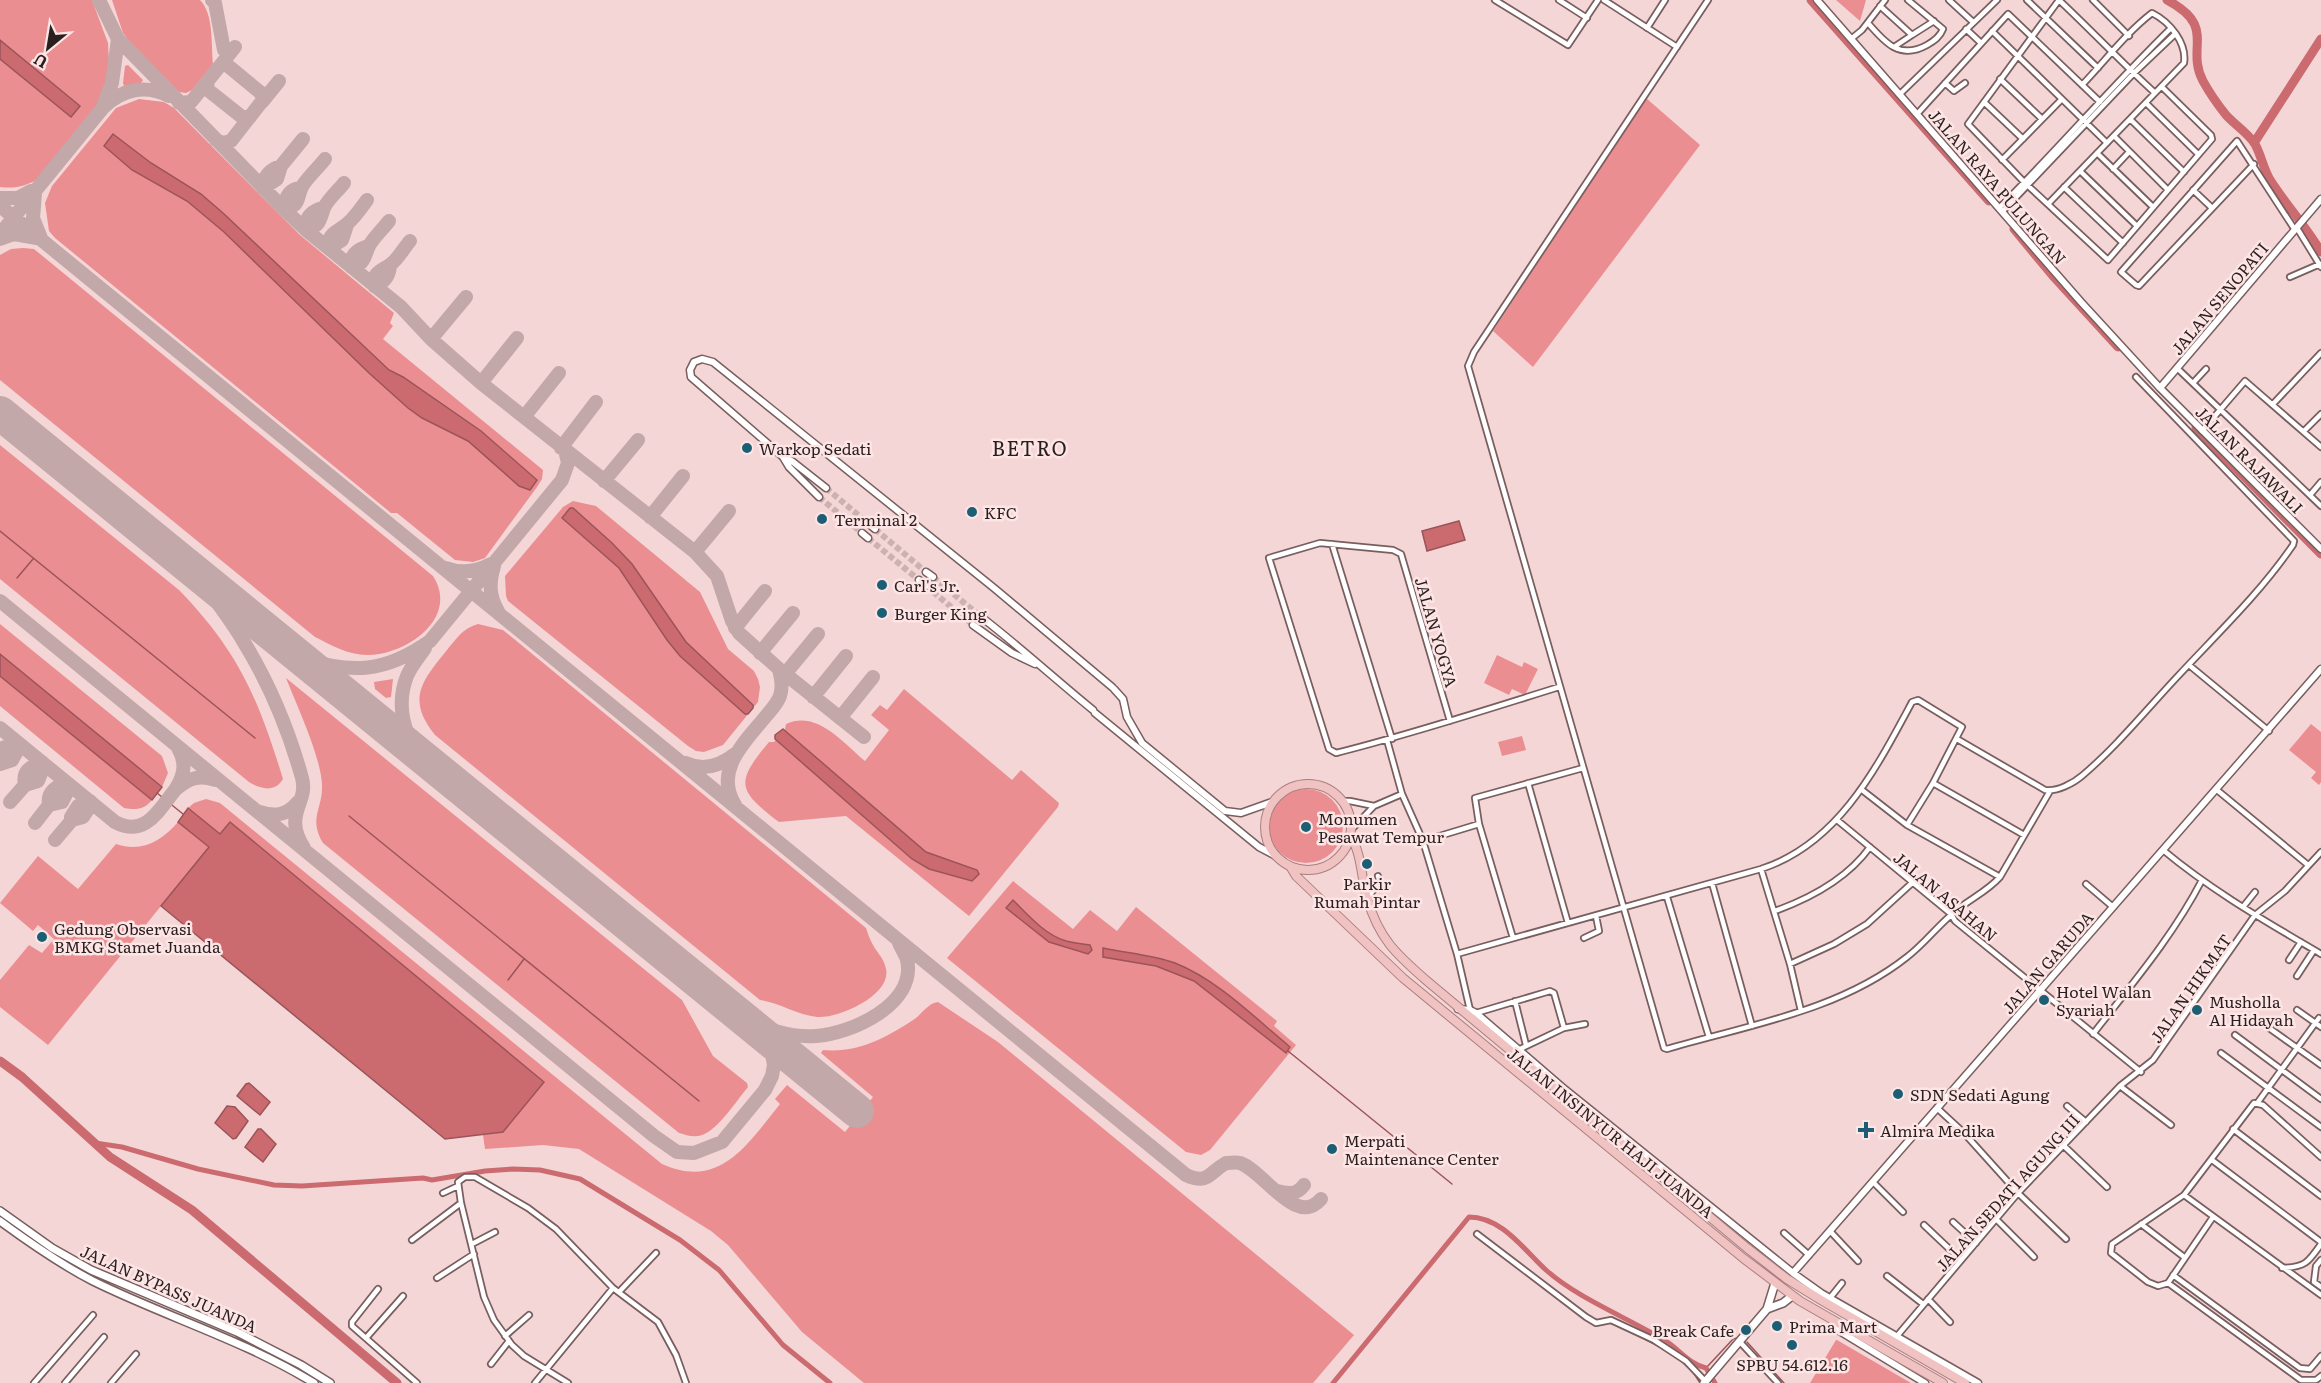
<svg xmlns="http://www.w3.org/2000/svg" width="2321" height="1383" viewBox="0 0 2321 1383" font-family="Literata,serif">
  <rect width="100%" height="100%" fill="#f5d6d6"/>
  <path fill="#eb8e91" d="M0 0H92L108 43 109 63 105 85 99 103 40 178C26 186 16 189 0 187Z
    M112 0H200C214 14 211 44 213 64L192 90 186 93 179 92 131 44 123 33Z
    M1836 0H1866L1860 21Z
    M128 65 143 80 141 83 124 86 123 83 125 66Z
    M1646 98 1700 145 1533 367 1493 331Z
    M139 99 164 102 174 108 300 235 394 313 390 323 393 326 383 339 543 470 542 479 537 487 485 558 473 562 455 560 397 513H391L55 238 49 231 45 203 52 186 116 108Z
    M23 248 34 249 433 576C460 618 406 655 367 655 348 655 331 645 315 637L0 380V255L11 249Z
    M0 445 179 590C239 652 258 698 283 779 275 793 260 789 249 782L0 579Z
    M573 501 596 506 700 592 728 649 754 671 758 679 760 687 758 702 723 745 704 752 696 751 688 746 508 601 506 596 505 576 563 507Z
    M0 624 162 756 168 773 162 787 0 654Z
    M478 624 503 630 866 928C868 934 870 940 873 945 878 954 884 958 886 969 892 995 838 1019 817 1017 797 1015 780 1003 760 1000L435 735C406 699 422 681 447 650 458 637 462 629 478 624Z
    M1497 655 1522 667 1524 662 1538 669 1525 695 1512 689 1509 695 1484 683Z
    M0 676 152 800C144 810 136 810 124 808L0 706Z
    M286 678 682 1000 713 1056 747 1083 748 1087C737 1100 718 1130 702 1135 694 1138 686 1135 679 1133L323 843C308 818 323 809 322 785 321 757 297 706 286 678Z
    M393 679 391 697 386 698 375 689 374 682Z
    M904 689 1012 780 1021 770 1059 803 1058 807 969 916 846 816 779 822C737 790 735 783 769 742H774L785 729 786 724C817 710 842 742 865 761L889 730 871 715 880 705 887 710Z
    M2311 724 2321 732V782L2319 785 2311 778 2316 772 2289 750Z
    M1522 736 1526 750 1502 756 1498 742Z
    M1269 826a37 37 0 1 1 74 0a37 37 0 1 1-74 0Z
    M206 799 220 803 662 1164C720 1190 747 1145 780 1104L775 1099 787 1085 845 1132 873 1097 821 1053 823 1050C859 1053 886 1038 916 1018 923 1012 929 1003 938 1002L998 1042 1354 1335 1313 1383H864L802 1332 728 1245 711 1231 579 1149 543 1145 485 1149 483 1135 503 1132 243 833 230 823 220 834 188 808 194 803Z
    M178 822 209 847 48 1045 0 1007V980L29 945 42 953 54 939 38 925 33 931 0 903 38 856 78 889 116 844C141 853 162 841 178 822Z
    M1013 881 1073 929 1090 910 1117 931 1136 907 1277 1021 1274 1026 1296 1045 1210 1150 1201 1155 1186 1152 947 958Z
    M1836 1340H1837L1911 1383H1810Z"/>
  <path fill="#cb6b70" stroke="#9b5458" stroke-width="1.5" d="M0 40 80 106 71 117 0 59Z
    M113 134 151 163 201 194 223 213 389 370 403 377 481 431 537 480 530 490 519 486 468 441 422 418 408 408 369 373 224 232 187 201 132 170 104 146Z
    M570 508H573L612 543 632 564 686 642 753 705V708L748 714H745L680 656 667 640 619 568 562 518Z
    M1459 521 1465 540 1427 551 1422 531Z
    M0 654 162 787 152 800 0 676Z
    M783 729 926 852 977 870 979 874 972 881 929 869 912 859 775 739V735Z
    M188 808 220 834 230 822 544 1082 503 1132 445 1139 161 906 209 847 178 822Z
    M1013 900C1028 915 1045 935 1066 941 1074 943 1082 944 1090 945L1092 950 1088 954 1049 942 1006 908Z
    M1103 948C1126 953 1153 955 1175 963 1218 980 1255 1018 1290 1047L1286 1053 1194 981 1156 966 1103 957Z
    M249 1083 270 1102 260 1115 237 1096 246 1084Z
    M227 1106 235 1107 248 1121 236 1138 233 1139 215 1123Z
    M258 1129H261L276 1144 263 1162 245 1147Z"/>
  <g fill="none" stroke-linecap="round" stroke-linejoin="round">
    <path stroke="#9b5458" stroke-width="1.5" d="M0 531 255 738
      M17 578 33 559
      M157 793 183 814
      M349 816 699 1101
      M508 980 524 959
      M1288 1051 1452 1184
      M1630 1331 1667 1351
      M1747 1342 1784 1383
      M1681 1361 1693 1372 1700 1383
      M1706 1368 1734 1338 1737 1339"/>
    <path stroke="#cb6b70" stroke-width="5" d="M95 1143 122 1147 198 1169 274 1185 302 1186 423 1178 432 1180 485 1171 513 1169 540 1170 580 1179 680 1240 719 1270 783 1345 830 1383
      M1333 1383 1469 1217C1502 1217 1524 1250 1546 1270 1577 1298 1628 1318 1664 1340 1679 1349 1689 1364 1706 1368L1715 1383"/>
    <path stroke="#cb6b70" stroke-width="9" d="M1811 0 1989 201
      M2167 0C2218 27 2185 47 2203 81 2209 92 2218 105 2226 115 2235 125 2248 133 2255 144 2261 155 2263 167 2269 178 2285 204 2306 226 2321 252
      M2254 143 2321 39
      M2014 229 2053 276 2118 347
      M2196 428 2321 554
      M0 1061 22 1077 110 1157 192 1210 397 1383"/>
    <path stroke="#c2a8a8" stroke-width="14" d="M99 0 118 39 284 209 306 230 401 307 431 339 481 383 695 552 717 576 732 621 739 633 779 669 864 737
      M212 0 215 3 224 50
      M207 82 208 90 242 117H250
      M262 102 279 81
      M179 103 191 102 235 47
      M104 107C122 89 146 84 169 96
      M216 140 222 143 231 141 263 100 261 93 227 65 226 59
      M281 166C270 169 263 177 263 188L277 179 281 166 303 139
      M301 188C289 189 285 198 284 209 302 206 296 196 303 185 309 176 318 168 325 159
      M35 193 33 218 41 238
      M0 198H18L31 191
      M0 206 1186 1175C1209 1185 1208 1173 1226 1163 1231 1163 1235 1162 1240 1163 1264 1171 1296 1228 1321 1199
      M324 208C312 210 304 218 306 230 320 227 320 219 324 208 328 199 338 191 344 183
      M347 225 342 240 329 248C327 232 339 232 348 223 355 217 361 208 367 200
      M0 234 102 109 112 83 118 39
      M0 239 14 234 37 238
      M369 246C358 249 350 255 351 267 365 265 364 256 369 246 374 237 383 229 389 221
      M390 266C389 276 384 283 374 286 372 272 382 271 391 264 398 259 404 248 410 241
      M431 339 466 297
      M481 383 517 338
      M524 417 559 373
      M561 448 596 402
      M604 481 638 440
      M650 517 683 476
      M695 552 729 511
      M494 566C489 583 489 596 498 611
      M446 568C462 574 476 572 491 564
      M194 571C211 594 228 616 242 639 268 681 289 731 302 778 309 803 282 814 304 848
      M0 601 654 1136 677 1152 694 1153 722 1142 765 1090 772 1076 774 1065 772 1054 767 1044 757 1030
      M735 628 765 591
      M760 653 793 613
      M300 658C352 674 385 673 430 641L562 480 568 463 565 450
      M785 674 818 634
      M813 697 846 656
      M840 718 873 677
      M0 728 115 822C145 838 158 811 175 790
      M178 748C187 763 184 776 175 790 188 779 198 774 215 780
      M0 754 3 748 17 742V751L12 760 0 764
      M421 757C403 734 396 704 407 676 411 666 419 657 425 648
      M686 763C703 771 720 766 735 754
      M10 802 25 785C22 771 30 767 42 762V771L38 781 25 785
      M735 805C713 770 746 741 766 716 771 710 777 704 780 696 783 687 781 678 779 669
      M260 812C276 817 287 815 298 802
      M72 820 83 817 92 803
      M35 823 49 805C47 792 55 787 67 783V792L62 802 49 805
      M55 840 72 820 71 817 78 806 90 801
      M740 1017C764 1028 789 1038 816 1036 851 1034 917 1004 907 960 906 955 901 948 899 943
      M1277 1191C1288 1194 1297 1195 1304 1185"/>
    <path stroke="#c2a8a8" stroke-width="34" d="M0 413 857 1111"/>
    <path stroke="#ccb1b1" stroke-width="6" stroke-dasharray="6 3" stroke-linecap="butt" d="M826 488 869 524
      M819 497 862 533
      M875 529 926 572
      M868 538 919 580
      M933 577 980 616
      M926 586 973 625"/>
    <g stroke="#785e5e" stroke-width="8">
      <path id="minor" d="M1495 0 1568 45 1598 0
        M1559 0 1587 18
        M1604 0 1677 47
        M1708 0 1474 352 1468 366 1664 1048 1667 1049C1748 1025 1839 1011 1907 957 1923 945 1935 929 1950 916 1965 901 1986 893 2000 877L2050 791
        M1949 0 1973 22
        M2027 0 2098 68
        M2059 0 1968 124 2024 182 2108 260 2212 139 2211 135 2162 87
        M2059 0C2092 31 2122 63 2155 93L2184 63C2187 43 2170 22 2152 13 2126 33 2105 61 2082 85
        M2093 0 2129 36
        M1880 6 1912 35 1894 47
        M1868 23C1885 43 1900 60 1927 45 1934 41 1940 37 1943 29L1908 0
        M1647 28 1665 0
        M1966 29 1981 43
        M1992 31 2107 143
        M1912 35 1934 21
        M1851 39 1862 30 1885 0
        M2000 79 2042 119
        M1945 83 1954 91 1965 83
        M1900 94 1997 0
        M1984 102 2023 139
        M2146 103 2198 154
        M1918 113 2008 14 2100 102
        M2130 119 2184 172
        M2114 136 2168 190
        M2097 153 2153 207
        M2002 160 2062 99
        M2254 164 2139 286 2136 285 2121 272 2237 141 2295 230
        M2113 169 2129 152
        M2080 171 2137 226
        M2064 187 2123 243
        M2193 190 2211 207
        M2048 204 2155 93
        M2000 207C2058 149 2111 87 2170 29
        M2003 211 2134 73 2175 34
        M2297 228 2321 267
        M2290 277 2320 264
        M2178 369 2321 506
        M2193 383 2206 369
        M2273 404 2321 353
        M2202 431 2245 381 2321 447
        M2304 431 2321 414
        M2310 495 2321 482
        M1332 544 1392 739
        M2189 665 2269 731
        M1450 721 1401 554 1393 550 1320 543 1269 558 1329 749 1336 753C1412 734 1485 710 1559 687
        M1957 739 2045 790C2057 792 2074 783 2083 775 2117 746 2147 709 2178 676 2218 633 2260 593 2293 545L2294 541 2136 377
        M1387 740 1402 794 1423 841 1457 954 1470 1010
        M1528 783 1568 923
        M1933 783 2024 835
        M1862 790 1907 825 2000 877
        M2217 790 2308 865
        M1342 801H1350L1374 806
        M1837 820 1951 914 1955 921 2141 1072
        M1351 830 1374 806 1402 794
        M1423 841 1479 824
        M2163 850C2212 891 2267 922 2321 954
        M1761 869 1790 964 1801 1011
        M1712 883 1752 1026
        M2086 884 2113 907
        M1667 897 1709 1037
        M1367 898 1380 882 1378 876
        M2243 907 2255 892
        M1775 911C1811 898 1847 879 1870 847
        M1513 938 1479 824 1475 798 1583 768
        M1584 938 1599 931 1596 916
        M1457 954 1761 869C1838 844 1876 769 1912 702L1918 700 1962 727 1933 783 1907 825
        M2289 960 2301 942
        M1790 964 1834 944 1867 924 1912 883
        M2297 976 2314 950
        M1515 1001 1526 1045
        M2297 1010 2321 1027
        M1476 1013 1550 991 1554 993 1564 1028
        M2269 1028 2321 1065
        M2093 1034C2132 984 2173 936 2202 880
        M2235 1035 2321 1099
        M1518 1050 1564 1028 1585 1024
        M2221 1053 2321 1127
        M2120 1086 2171 1125
        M2258 1102 2319 1018
        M2067 1106 2086 1122
        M1937 1108 1964 1133 2018 1193 2066 1239
        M2233 1129 2321 1196
        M2063 1145 2107 1187
        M2212 1160 2321 1242
        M1873 1182 1903 1212
        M443 1193 458 1186
        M2184 1195 2321 1295
        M2213 1217 2168 1283 2158 1286 2148 1282 2111 1253 2112 1244 2184 1195 2254 1103 2263 1105 2321 1157
        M1996 1219 2034 1257
        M1953 1222 1976 1243
        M2141 1224 2184 1257
        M1924 1225 1961 1260
        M1830 1231 1858 1261
        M1784 1233 1809 1255
        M1477 1234 1586 1317 1596 1323 1611 1320 1654 1340 1686 1361 1706 1382
        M412 1240 461 1203
        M472 1244 495 1232
        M2321 1260 2316 1266 2314 1282 2321 1287
        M2282 1268C2305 1267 2308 1263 2321 1244
        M2173 1275 2300 1368 2310 1369 2321 1356
        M1887 1276 1923 1304
        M437 1278 474 1254
        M2168 1283 2301 1380H2316L2321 1376
        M378 1289 352 1322V1326L417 1383
        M619 1292 656 1253
        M1830 1298 1842 1283
        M1928 1299 1950 1322
        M505 1336 529 1315
        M1897 1336 2018 1193 2120 1086 2153 1060 2255 915 2285 891 2321 852
        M366 1338 403 1296
        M1740 1342 1778 1383
        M491 1364 509 1341
        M34 1383 93 1315
        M65 1383 104 1337
        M111 1383 136 1354
        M535 1383 613 1288
        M568 1383 524 1356 512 1345 494 1320 484 1297 461 1203 458 1182 465 1177H475L528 1208 556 1229 613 1288 658 1322 676 1355 686 1383"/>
    </g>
    <g stroke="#785e5e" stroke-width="9">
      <path id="tertiary" d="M1817 0 2081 302 2160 388 2321 549
        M2160 388 2321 199
        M783 457 789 467 819 497
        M826 488 793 462 782 456 691 377 690 370 694 362 702 359 713 362 994 588 1112 687
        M869 524 875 529
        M862 533 868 538
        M926 572 933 577
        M919 580 926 586
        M980 616C1019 646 1055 679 1093 710
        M973 625 1012 653 1035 664
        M1114 689 1123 699 1127 717 1142 743 1225 811 1241 813 1272 802
        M1095 713 1259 847 1276 856
        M1458 1009 1470 1010 1476 1013 1562 1087 1793 1273 1821 1293 1978 1383
        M1793 1273 2321 669
        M1836 1329 1925 1383"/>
    </g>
    <g stroke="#785e5e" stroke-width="10">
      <path id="secondary" d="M0 1211 52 1248 91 1270 237 1332 301 1365 330 1383
        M0 1221C30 1243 60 1264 93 1281 166 1317 244 1340 314 1383
        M1767 1309 1783 1303 1792 1296
        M1704 1383 1767 1309 1775 1283"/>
    </g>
    <g stroke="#a97f7f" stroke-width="10">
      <path id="trunk" d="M1265 827a43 43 0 1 1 86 0a43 43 0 1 1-86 0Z
        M1350 835C1362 854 1361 877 1367 898 1379 939 1396 954 1427 981L1747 1248 1787 1279 1821 1300 1965 1383
        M1290 866 1296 876 1403 978 1743 1258 1800 1301 1943 1383"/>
    </g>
    <use href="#minor" stroke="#fff" stroke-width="4.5"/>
    <use href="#tertiary" stroke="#fff" stroke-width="6"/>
    <use href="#secondary" stroke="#fff" stroke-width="7"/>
    <use href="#trunk" stroke="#f0c2c2" stroke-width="8"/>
  </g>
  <g fill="#1c5e73" stroke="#fee5e5" stroke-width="2">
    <circle cx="747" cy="448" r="6"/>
    <circle cx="972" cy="512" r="6"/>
    <circle cx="822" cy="519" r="6"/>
    <circle cx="882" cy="585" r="6"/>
    <circle cx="882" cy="613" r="6"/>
    <circle cx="1306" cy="827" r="6"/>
    <circle cx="1367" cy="864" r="6"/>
    <circle cx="42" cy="937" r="6"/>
    <circle cx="2044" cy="1000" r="6"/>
    <circle cx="2197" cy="1010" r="6"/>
    <circle cx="1898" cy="1094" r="6"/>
    <path d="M1863 1121h6v6h6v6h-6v6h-6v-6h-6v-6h6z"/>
    <circle cx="1332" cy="1149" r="6"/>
    <circle cx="1777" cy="1326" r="6"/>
    <circle cx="1746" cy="1330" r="6"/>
    <circle cx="1792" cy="1345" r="6"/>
  </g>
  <g text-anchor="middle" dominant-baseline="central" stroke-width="5" stroke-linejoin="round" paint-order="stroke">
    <g font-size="16" fill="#2a1f1f" stroke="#fee5e5">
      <text transform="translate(1998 186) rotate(49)">JALAN RAYA PULUNGAN</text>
      <text transform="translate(2219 298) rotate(-50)">JALAN SENOPATI</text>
      <text transform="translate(2250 459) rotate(45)">JALAN RAJAWALI</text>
      <text transform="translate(1437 632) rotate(74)">JALAN YOGYA</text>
      <text transform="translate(1946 896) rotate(40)">JALAN ASAHAN</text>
      <text transform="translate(2047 962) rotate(-49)">JALAN GARUDA</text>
      <text transform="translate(2190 988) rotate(-55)">JALAN HIKMAT</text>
      <text transform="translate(1611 1132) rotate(39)">JALAN INSINYUR HAJI JUANDA</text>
      <text transform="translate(2007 1192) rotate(-48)">JALAN SEDATI AGUNG III</text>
      <text transform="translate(169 1288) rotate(24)">JALAN BYPASS JUANDA</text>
    </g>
    <g font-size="16" fill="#2a1f1f" stroke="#fee5e5" text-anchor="start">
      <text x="759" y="448">Warkop Sedati</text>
      <text x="984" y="512">KFC</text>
      <text x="834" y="519">Terminal 2</text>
      <text x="894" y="585">Carl's Jr.</text>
      <text x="894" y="613">Burger King</text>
      <text x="1318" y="818">Monumen<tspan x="1318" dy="18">Pesawat Tempur</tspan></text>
      <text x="1367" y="883" text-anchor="middle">Parkir<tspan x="1367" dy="18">Rumah Pintar</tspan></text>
      <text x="54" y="928">Gedung Observasi<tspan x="54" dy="18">BMKG Stamet Juanda</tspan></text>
      <text x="2056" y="991">Hotel Walan<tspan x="2056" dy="18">Syariah</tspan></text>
      <text x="2209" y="1001">Musholla<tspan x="2209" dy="18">Al Hidayah</tspan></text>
      <text x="1910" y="1094">SDN Sedati Agung</text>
      <text x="1880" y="1130">Almira Medika</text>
      <text x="1344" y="1140">Merpati<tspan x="1344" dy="18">Maintenance Center</tspan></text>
      <text x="1789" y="1326">Prima Mart</text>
      <text x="1734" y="1330" text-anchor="end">Break Cafe</text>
      <text x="1792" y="1364" text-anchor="middle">SPBU 54.612.16</text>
    </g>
    <g font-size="20" letter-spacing="1.5" fill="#2a1f1f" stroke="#fee5e5">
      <text x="1030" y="447">BETRO</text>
    </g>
  </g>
  <g transform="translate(48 48) rotate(210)" stroke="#fee5e5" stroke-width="4.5" paint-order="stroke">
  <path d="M0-4.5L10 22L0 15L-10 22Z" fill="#2a1f1f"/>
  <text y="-9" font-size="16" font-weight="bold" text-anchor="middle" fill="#2a1f1f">U</text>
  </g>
</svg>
